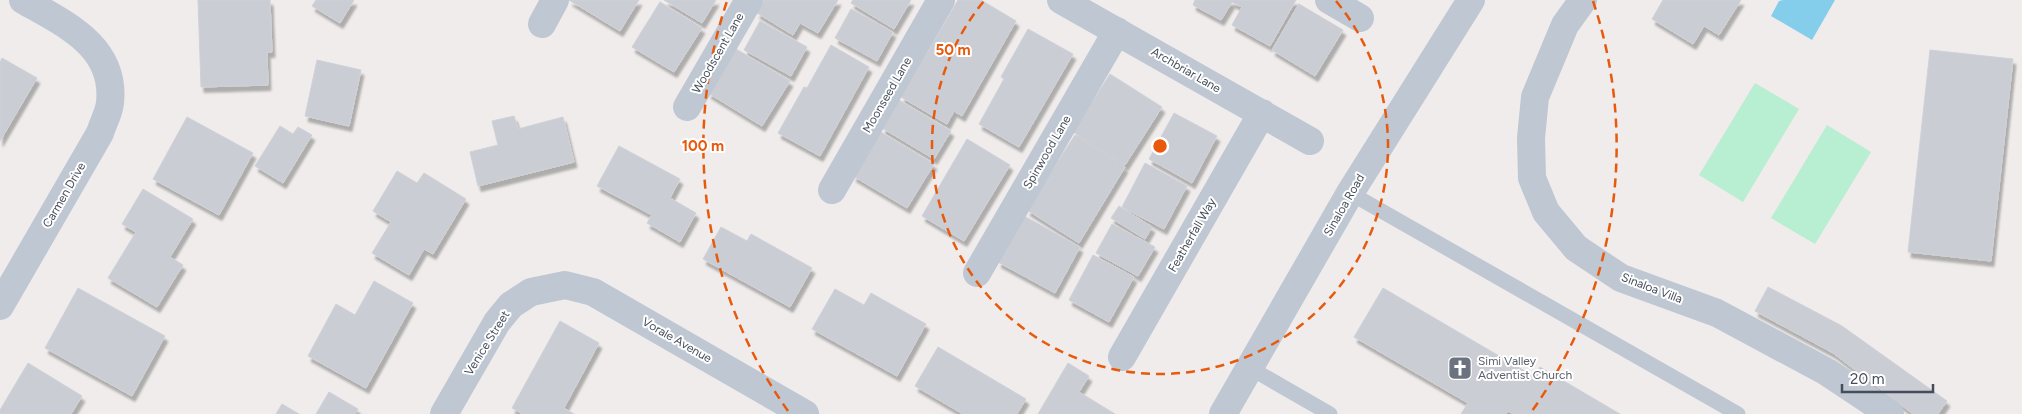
<svg xmlns="http://www.w3.org/2000/svg" width="2022" height="414" viewBox="0 0 2022 414" font-family="Figtree,sans-serif">
  <defs>
    <filter id="shadow"><feDropShadow dx="3" dy="5.5" stdDeviation="1" flood-color="#0004"/></filter>
  </defs>
  <rect width="100%" height="100%" fill="#efeceb"/>
  <path fill="#b8eed1" d="M1755 83 1799 109 1743 202 1699 175Z
    M1827 125 1871 152 1815 244 1771 218Z"/>
  <path fill="#84ceec" d="M1783 0H1835L1812 40 1771 16 1779 1Z"/>
  <path fill="#cbcdd4" stroke="#cfd1d8" filter="url(#shadow)" d="M198 0H270L272 52H267L268 85 201 87Z
    M316 0H354L340 23 312 6Z
    M569 0H639L620 31Z
    M664 0H716L702 23Z
    M764 0H838L818 33 800 23 793 35 757 13Z
    M853 0H911L894 29 851 3Z
    M958 0H981L1016 21 962 116 954 111 947 124 901 97Z
    M1195 0H1296L1270 46 1232 25 1242 7 1232 2 1221 20 1193 5Z
    M1663 0H1741L1719 35 1704 26 1693 44 1652 19Z
    M660 2 702 28 674 72 632 47Z
    M1299 4 1343 30 1315 76 1272 50Z
    M851 9 893 32 877 61 835 38Z
    M760 21 807 47 791 76 744 50Z
    M1028 29 1073 54 1019 147 979 124 1004 79 1001 77Z
    M831 45 869 67 820 156 778 133 804 87 807 88Z
    M736 49 790 81 762 126 708 93Z
    M1930 50 2013 59 1991 261 1908 252Z
    M2 58 37 78 0 141V62Z
    M317 60 361 70 349 126 305 116Z
    M1110 74 1162 107 1125 165 1073 132Z
    M899 100 951 131 934 159 882 128Z
    M1174 113 1217 136 1192 183 1149 159Z
    M514 116 518 129 563 117 574 162 478 186 470 152 498 145 492 121Z
    M187 117 253 153 219 215 153 179Z
    M280 126 293 134 298 127 312 135 283 183 255 166Z
    M879 131 934 164 907 208 853 176Z
    M1075 135 1125 167 1079 243 1027 210Z
    M967 139 1010 165 964 241 922 216Z
    M619 146 680 179 670 198 696 213 680 242 647 223 652 215 597 186Z
    M1145 163 1187 186 1164 229 1122 207Z
    M397 171 417 183 424 173 466 199 433 254 424 249 409 275 372 253 391 222 373 211Z
    M143 189 193 219 170 257 183 265 157 307 108 278 136 232 122 224Z
    M1119 206 1152 227 1145 239 1111 218Z
    M1024 216 1080 247 1055 293 998 262Z
    M1112 224 1155 247 1138 276 1096 253Z
    M721 227 747 241 751 234 812 268 790 307 703 259Z
    M1093 255 1134 277 1109 322 1069 300Z
    M374 281 413 303 366 388 308 356 336 304 355 315Z
    M1768 287 1842 326 1947 401 1938 414H1913L1833 353 1755 311Z
    M78 288 165 336 132 396 45 348Z
    M1383 288 1535 377 1540 367 1620 414H1513L1508 411 1506 414H1461L1468 403 1354 337Z
    M835 289 864 305 871 293 926 324 897 376 812 329Z
    M560 321 599 343 564 408 574 414H523L512 408Z
    M938 347 1026 399 1017 414H963L915 386Z
    M28 363 82 396 71 414H0V410Z
    M1068 363 1089 376 1079 392 1115 414H1038Z
    M329 392 358 409 355 414H316Z
    M282 404 299 414H276Z"/>
  <g fill="none" stroke-linecap="round" stroke-linejoin="round">
    <path stroke="#bec7d2" stroke-width="15" d="M1350 193 1738 414
      M1250 368 1330 414"/>
    <path stroke="#bec7d2" stroke-width="28" d="M1061 0 1310 141
      M1329 0 1360 18
      M1583 0 1565 25 1535 97 1531 138 1532 178 1546 212 1576 248 1621 278 1717 313 1827 372 1890 414
      M542 24 555 0
      M687 107 749 0
      M832 190 941 0
      M977 273 1117 31
      M0 306 100 133C103 123 109 113 110 103 116 46 65 24 23 0
      M1122 357 1262 113
      M444 414 497 322 511 305 531 292 565 285 593 292 805 414"/>
    <path stroke="#bec7d2" stroke-width="28" d="M1223 414 1350 193 1471 0"/>
  </g>
  <g fill="none" stroke="#e8590c" stroke-width="2.5" stroke-dasharray="9 6">
    <path d="M1336 1A228 228 0 1 1 984 1"/>
    <path d="M788 411A457 457 0 0 1 727 1M1593 1A457 457 0 0 1 1532 411"/>
  </g>
  <defs>
    <g id="church-square" transform="scale(1.25)"><rect x="-9" y="-9" width="18" height="18" rx="4" fill="#6b7280" stroke="#fff"/><path d="M-1.2-6h2.4v3.5h3.3v2.4h-3.3V6h-2.4V-.1h-3.3v-2.4h3.3Z" fill="#fff"/></g>
  </defs>
  <g fill-rule="evenodd">
    <use href="#church-square" x="1460" y="368"/>
  </g>
  <g text-anchor="middle" dominant-baseline="central" stroke-width="4" stroke-linejoin="round" paint-order="stroke">
    <g font-size="12" fill="#444d59" stroke="#fff">
      <text transform="translate(718 53) rotate(-60)">Woodscent Lane</text>
      <text transform="translate(1186 70) rotate(30)">Archbriar Lane</text>
      <text transform="translate(887 95) rotate(-60)">Moonseed Lane</text>
      <text transform="translate(1047 152) rotate(-60)">Spinwood Lane</text>
      <text transform="translate(64 195) rotate(-60)">Carmen Drive</text>
      <text transform="translate(1344 205) rotate(-60)">Sinaloa Road</text>
      <text transform="translate(1192 235) rotate(-60)">Featherfall Way</text>
      <text transform="translate(1652 288) rotate(21)">Sinaloa Villa</text>
      <text transform="translate(677 340) rotate(30)">Vorale Avenue</text>
      <text transform="translate(487 343) rotate(-58)">Venice Street</text>
    </g>
    <g font-size="12" fill="#5b616d" stroke="#fff" text-anchor="start">
      <text x="1478" y="361">Simi Valley<tspan x="1478" dy="14">Adventist Church</tspan></text>
    </g>
  </g>
  <circle cx="1160" cy="146" r="8" fill="#e8590c" stroke="#fff" stroke-width="2.5"/>
  <g font-size="15" text-anchor="middle" font-weight="bold" fill="#e8590c" stroke="#fff" stroke-width="4" stroke-linejoin="round" paint-order="stroke">
    <text x="953" y="55">50 m</text>
    <text x="703" y="151">100 m</text>
  </g>
  <path d="M1842 384v8h91v-8" fill="none" stroke="#444d59" stroke-width="2.5"/>
  <text x="1850" y="384" font-size="15" fill="#444d59" stroke="#ffffff" stroke-width="4" paint-order="stroke">20 m</text>
</svg>
